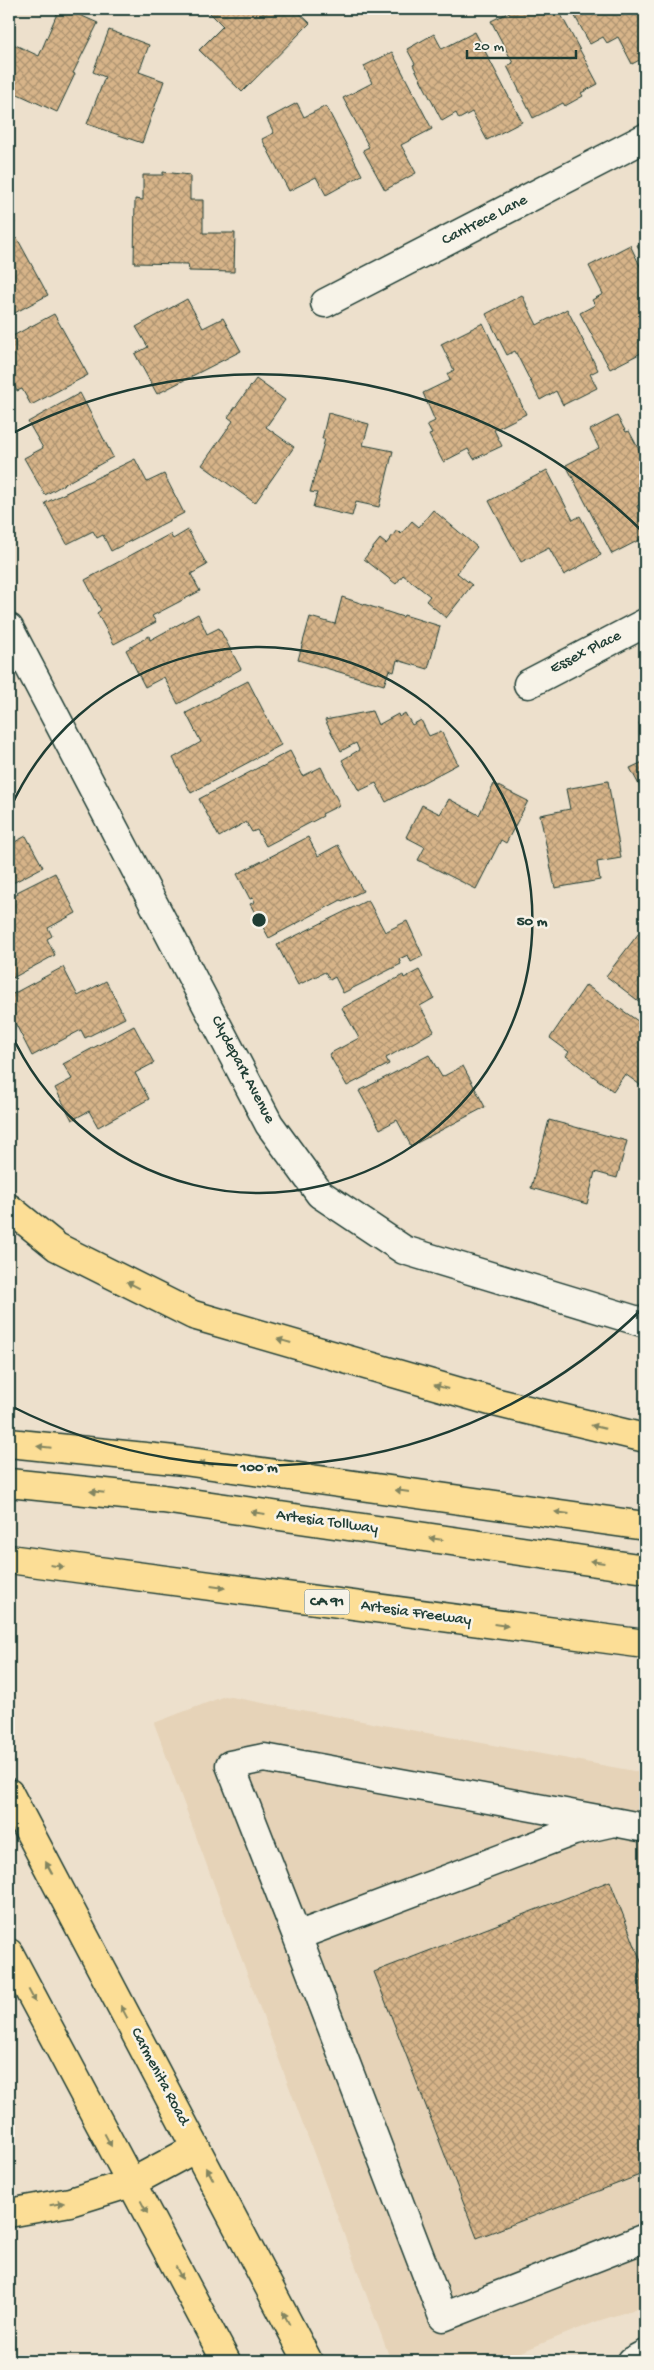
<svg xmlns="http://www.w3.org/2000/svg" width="654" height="2370" viewBox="0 0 654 2370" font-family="'Gochi Hand',sans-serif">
  <defs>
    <pattern id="building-cross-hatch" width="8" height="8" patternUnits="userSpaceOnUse" patternTransform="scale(1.25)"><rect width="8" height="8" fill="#d7b489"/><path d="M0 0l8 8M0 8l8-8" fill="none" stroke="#ae9471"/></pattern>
  </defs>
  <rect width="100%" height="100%" fill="#ede0cc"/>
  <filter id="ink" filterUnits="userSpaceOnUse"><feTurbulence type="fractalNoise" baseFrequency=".02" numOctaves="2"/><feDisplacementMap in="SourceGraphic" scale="10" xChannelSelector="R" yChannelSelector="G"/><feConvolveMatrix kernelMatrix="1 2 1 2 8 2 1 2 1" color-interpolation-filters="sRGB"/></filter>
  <g filter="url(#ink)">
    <path fill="#e6d3b8" d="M225 1696 645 1773V2306L598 2321 518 2353 504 2361H391L154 1723Z"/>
    <path fill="url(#building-cross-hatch)" stroke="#1f3d34" d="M59 9H66L98 23 73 73 75 74 57 112 9 90V47L11 43 39 56Z
      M210 9H258L263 13 267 9H295L310 23 242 92 199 50 223 26 208 11Z
      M516 9H558L598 84 581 93 583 96 565 106 563 103 533 118 507 66 513 63 491 21Z
      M571 9H645V57L632 64 618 37 607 43 603 37 590 44Z
      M109 30 149 45 139 72 164 81 142 143 87 124 105 77 93 72Z
      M475 32 522 122 487 140 472 112 459 119 456 113 442 121 413 65 415 64 407 49 434 34 442 49Z
      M392 52 432 129 401 145 416 173 385 190 363 150 369 147 343 98 372 83 364 66Z
      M297 103 304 117 326 106 362 175 326 195 316 177 289 191 262 139 274 133 267 119Z
      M163 172 190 175V200H203V233H235L234 272 189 271 188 264 134 263 135 199 143 200V175H163Z
      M9 211 15 223 9 226Z
      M17 238 48 295 9 316V243Z
      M645 241V261L637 245Z
      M630 245 645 276V351L610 369 580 313 595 305 592 300 603 294 589 266Z
      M522 295 537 325 567 309 598 370 590 374 597 388 563 405 556 391 540 400 515 351 507 355 486 314Z
      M187 299 203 328 223 318 241 351 157 394 135 354 148 347 136 327Z
      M54 314 88 375 31 405 22 389 17 391 13 383 9 385V338Z
      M483 323 526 414 494 430 502 446 474 459 468 449 443 462 429 435 432 434 427 425 435 421 423 393 450 380 447 374 454 370 441 344Z
      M256 379 285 400 266 427 294 447 255 503 202 465 233 421 228 417Z
      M80 393 113 457 45 495 24 458 43 448 28 422Z
      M328 413 369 424 363 445 393 451 379 507 356 502 352 516 313 507 317 493 310 492 325 439H322Z
      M617 416 626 432 629 431 645 461V495L642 497 645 502 637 506 645 524V537L612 554 566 465 599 448 590 430Z
      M135 459 147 482 164 474 184 513 111 551 103 535 97 538 93 531 67 544 45 503Z
      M547 470 573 520 580 516 601 555 564 575 549 548 521 562 489 501Z
      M433 510 477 547 457 573 472 585 446 618 426 601 430 596 403 575 396 584 364 559 380 539 386 544 397 530 401 534 412 521 419 527Z
      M188 530 207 565 191 574 200 591 152 616 156 622 114 644 97 613 101 610 85 580 170 534 173 539Z
      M342 597 403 617 404 615 440 626 428 669 397 660 394 672 389 670 384 685 298 660 310 617 335 624Z
      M198 614 207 634 219 628 241 669 178 704 164 677 145 687 126 650 149 636 150 640Z
      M248 681 281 745 191 793 173 758 201 742 186 713Z
      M372 711 378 725 398 714 399 717 405 713 412 725 421 720 429 736 441 731 458 764 386 802 376 783 359 791 342 760 359 750 356 743 341 751 325 720Z
      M645 720V735L639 723Z
      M290 751 303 776 321 767 340 805 322 814 323 816 266 846 257 830 252 832 246 822 219 837 199 799Z
      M645 754V796L630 768 645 761 642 756Z
      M608 781 621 858 597 862 600 880 555 888 540 815 570 809 566 789Z
      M494 784 528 801 506 843 501 840 476 889 418 860 425 847 406 837 422 805 440 814 449 799 479 815Z
      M26 836 43 867 9 885V845Z
      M308 837 318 856 338 845 363 891 342 901 341 900 269 938 250 904 255 902 253 898 250 899 237 874Z
      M55 873 76 913 48 928 52 936 47 939 55 955 9 980V899L18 894 17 892Z
      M368 900 385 932 407 921 423 956 411 962 408 955 399 959 401 964 343 993 335 977 330 980 325 972 298 985 277 945Z
      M645 925V1006L606 976Z
      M63 967 78 996 106 981 125 1018 85 1038 81 1030 32 1056 9 1011V996Z
      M419 970 434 998 420 1006 434 1031 386 1058 389 1064 347 1086 329 1054 359 1038 342 1008 403 975 404 978Z
      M586 985 645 1026V1085L643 1087 625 1074 613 1091 566 1056 569 1052 550 1038Z
      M134 1026 154 1063 135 1073 149 1099 98 1127 89 1111 72 1120 55 1088 72 1079 63 1064Z
      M429 1055 442 1077 463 1066 485 1107 411 1146 397 1120 380 1129 359 1091Z
      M549 1120 627 1141 617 1178 595 1172 587 1204 531 1188Z
      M610 1881 645 1972V2173L477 2238 374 1972Z"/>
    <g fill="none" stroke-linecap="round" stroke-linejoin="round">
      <g stroke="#1f3d34" stroke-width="31">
        <path id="minor" d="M325 303 645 138
          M9 628 269 1124 320 1194 404 1250 645 1323
          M528 684 645 623
          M645 1828 614 1822 574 1831 297 1936 443 2317 645 2238
          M297 1936 230 1765 264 1758 603 1820
          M632 2361 645 2354"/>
      </g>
      <g stroke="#1f3d34" stroke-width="31">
        <path id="major" d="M9 1793 308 2361
          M9 1953 226 2361"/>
      </g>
      <g stroke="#1f3d34" stroke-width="31">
        <path id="highway" d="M9 1208 57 1247 193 1315 494 1402 645 1438
          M9 1443 184 1461 645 1526
          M9 1483 163 1499 645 1569
          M9 1559 645 1644
          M9 2213 70 2202 131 2183 196 2148"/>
      </g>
      <use href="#minor" stroke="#f7f3e8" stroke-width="28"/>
      <use href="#major" stroke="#fcde96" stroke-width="28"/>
      <use href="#highway" stroke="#fcde96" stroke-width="28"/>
    </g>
    <defs><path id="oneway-solid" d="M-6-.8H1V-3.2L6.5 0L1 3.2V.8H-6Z" transform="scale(1.25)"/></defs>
    <g fill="#828560">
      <use href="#oneway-solid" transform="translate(133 1285) rotate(-153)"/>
      <use href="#oneway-solid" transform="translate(284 1341) rotate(-164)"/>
      <use href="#oneway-solid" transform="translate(441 1387) rotate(-164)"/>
      <use href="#oneway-solid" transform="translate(598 1427) rotate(-166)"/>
      <use href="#oneway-solid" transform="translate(44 1447) rotate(-174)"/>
      <use href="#oneway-solid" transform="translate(206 1464) rotate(-172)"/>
      <use href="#oneway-solid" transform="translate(402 1491) rotate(-172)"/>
      <use href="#oneway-solid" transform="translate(97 1492) rotate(-174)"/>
      <use href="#oneway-solid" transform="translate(258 1513) rotate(-172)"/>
      <use href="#oneway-solid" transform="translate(562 1513) rotate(-172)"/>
      <use href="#oneway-solid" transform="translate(436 1539) rotate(-172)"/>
      <use href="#oneway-solid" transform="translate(597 1562) rotate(-172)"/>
      <use href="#oneway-solid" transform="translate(57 1566) rotate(8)"/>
      <use href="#oneway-solid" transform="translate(218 1587) rotate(8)"/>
      <use href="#oneway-solid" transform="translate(501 1625) rotate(8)"/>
      <use href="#oneway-solid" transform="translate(49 1868) rotate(-118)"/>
      <use href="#oneway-solid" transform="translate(32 1996) rotate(62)"/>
      <use href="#oneway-solid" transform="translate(124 2012) rotate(-118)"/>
      <use href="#oneway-solid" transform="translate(108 2140) rotate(62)"/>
      <use href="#oneway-solid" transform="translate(210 2174) rotate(-118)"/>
      <use href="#oneway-solid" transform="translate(57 2204) rotate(-10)"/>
      <use href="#oneway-solid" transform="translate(144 2207) rotate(62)"/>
      <use href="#oneway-solid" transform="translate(179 2273) rotate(62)"/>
      <use href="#oneway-solid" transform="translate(286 2318) rotate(-118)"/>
    </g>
  </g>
  <g fill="none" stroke="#1f3d34" stroke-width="2.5">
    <path d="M10 809A273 273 0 1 1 10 1031"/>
    <path d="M645 1306A546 546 0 0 1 11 1406M11 434A546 546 0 0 1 645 534"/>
  </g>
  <g text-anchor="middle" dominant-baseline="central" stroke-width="5" stroke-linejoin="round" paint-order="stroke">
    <rect fill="#f7f3e8" stroke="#60746a" stroke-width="1" x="304.5" y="1589.5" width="45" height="25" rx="4"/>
    <g font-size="15" font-weight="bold" fill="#1f3d34">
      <text x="327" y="1602">CA 91</text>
    </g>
    <g font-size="16" fill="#1f3d34" stroke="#f7f3e8">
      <text transform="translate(485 221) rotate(-27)">Cantrece Lane</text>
      <text transform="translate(586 653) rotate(-27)">Essex Place</text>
      <text transform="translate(242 1070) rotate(62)">Clydepark Avenue</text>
      <text transform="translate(327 1523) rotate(8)">Artesia Tollway</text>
      <text transform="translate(416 1614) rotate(8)">Artesia Freeway</text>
      <text transform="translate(159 2077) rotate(62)">Carmenita Road</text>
    </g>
  </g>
  <circle cx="259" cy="920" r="8" fill="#1f3d34" stroke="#f7f3e8" stroke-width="2.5"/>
  <g font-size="15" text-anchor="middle" font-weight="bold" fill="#1f3d34" stroke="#f7f3e8" stroke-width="5" stroke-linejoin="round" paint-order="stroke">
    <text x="532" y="925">50 m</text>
    <text x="259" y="1471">100 m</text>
  </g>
  <rect width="654" height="2370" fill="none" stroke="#f7f3e8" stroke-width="30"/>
  <rect x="15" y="15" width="624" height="2340" fill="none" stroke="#1f3d34" stroke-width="2" filter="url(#ink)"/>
  <path d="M467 50v8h109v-8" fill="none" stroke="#1f3d34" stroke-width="2.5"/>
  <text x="474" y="50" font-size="15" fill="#1f3d34" stroke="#f7f3e8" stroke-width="4" paint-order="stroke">20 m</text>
</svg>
